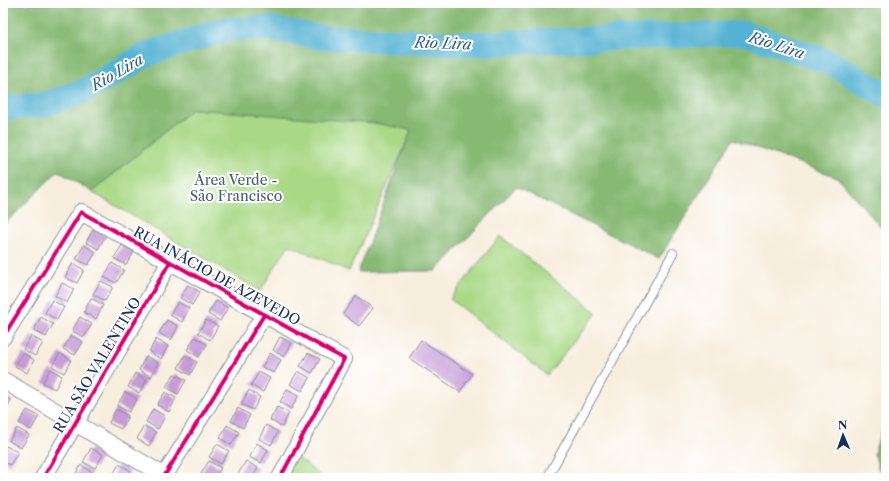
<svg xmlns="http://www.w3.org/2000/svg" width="889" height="481" viewBox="0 0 889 481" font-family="'Libre Caslon Text',serif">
  <rect width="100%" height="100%" fill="#fff"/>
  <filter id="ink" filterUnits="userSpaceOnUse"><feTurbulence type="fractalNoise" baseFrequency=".025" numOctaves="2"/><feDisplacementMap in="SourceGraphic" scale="8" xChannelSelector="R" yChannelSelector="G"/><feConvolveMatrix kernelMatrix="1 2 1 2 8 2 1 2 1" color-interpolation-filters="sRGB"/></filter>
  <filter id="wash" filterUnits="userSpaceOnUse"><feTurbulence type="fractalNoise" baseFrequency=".012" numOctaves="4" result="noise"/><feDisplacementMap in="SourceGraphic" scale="16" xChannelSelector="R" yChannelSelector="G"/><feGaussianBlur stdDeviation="0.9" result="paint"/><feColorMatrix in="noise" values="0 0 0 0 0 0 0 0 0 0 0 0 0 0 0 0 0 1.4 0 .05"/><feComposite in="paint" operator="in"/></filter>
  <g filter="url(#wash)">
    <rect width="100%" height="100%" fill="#f8eede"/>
    <path fill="#aad986" stroke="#628472" d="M192 109 356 119 412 130 349 271 289 245 260 291 92 192Z
      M500 236 597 313 547 375 450 299Z
      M297 457 323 478H284Z"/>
    <path fill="#87b973" stroke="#517468" d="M3 3H21L22 5 34 3H886V233L837 177 733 139 659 259 516 187 436 271 358 272 411 130 374 123 192 109 92 192 58 171 3 226Z
      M886 417V478H881L874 453Z"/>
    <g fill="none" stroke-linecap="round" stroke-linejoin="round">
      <path stroke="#55b2d3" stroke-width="25" d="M3 108 43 105 86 90 147 54 226 29 269 28 319 37 469 44 745 33 831 63 886 95"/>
    </g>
    <g id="blocks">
      <path fill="#c49ad7" d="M94 228 106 235 98 249 86 242Z
        M84 245 96 252 88 265 76 259Z
        M122 245 134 252 126 265 114 258Z
        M73 263 84 270 77 283 65 277Z
        M112 263 124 270 116 283 104 277Z
        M101 281 113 287 105 301 93 294Z
        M62 283 74 289 67 303 55 296Z
        M188 285 200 292 192 305 180 298Z
        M356 296 373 308 359 326 343 314Z
        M91 298 103 305 96 319 84 312Z
        M52 300 64 307 57 320 45 313Z
        M216 301 228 308 220 321 208 314Z
        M178 302 189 308 182 322 170 315Z
        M41 317 53 324 46 337 34 330Z
        M80 317 92 324 84 337 72 331Z
        M167 320 178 326 171 340 159 333Z
        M206 320 218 326 210 340 198 333Z
        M71 335 83 342 75 355 63 349Z
        M31 336 43 343 35 356 23 349Z
        M195 337 207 344 199 357 187 350Z
        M280 337 292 343 284 357 273 350Z
        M156 339 168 346 161 359 149 352Z
        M421 340 472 374 460 392 409 358Z
        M23 353 34 360 27 373 15 366Z
        M60 353 71 360 64 373 52 366Z
        M270 353 281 360 274 373 262 367Z
        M308 353 320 359 312 373 300 366Z
        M185 355 197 362 190 375 178 368Z
        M146 356 158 363 151 377 139 370Z
        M50 369 62 376 55 389 43 383Z
        M298 371 310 378 302 391 290 384Z
        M259 372 270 378 263 392 251 385Z
        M135 373 147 380 139 393 128 387Z
        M174 374 186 380 178 394 166 387Z
        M287 389 299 395 291 409 280 402Z
        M249 390 260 397 253 410 241 404Z
        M125 392 137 399 129 412 117 406Z
        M165 392 176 398 169 412 157 405Z
        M3 396 11 400 3 414Z
        M277 407 289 413 282 427 270 420Z
        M238 408 250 415 243 428 231 421Z
        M116 409 128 416 121 429 109 423Z
        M153 409 165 416 158 429 146 422Z
        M27 410 39 416 31 430 19 423Z
        M227 425 239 432 231 445 220 438Z
        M266 425 278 432 271 445 259 439Z
        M144 426 156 432 149 446 137 439Z
        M17 428 29 435 21 448 9 441Z
        M257 443 268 450 261 463 249 457Z
        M217 444 229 451 221 464 209 457Z
        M6 446 18 452 10 465 3 461V451Z
        M91 448 103 455 95 468 83 462Z
        M209 461 221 468 215 478H208L201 474Z
        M246 461 258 468 252 478H245L238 474Z
        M119 464 131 471 127 478H111Z
        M81 465 92 472 89 478H73Z"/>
    </g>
  </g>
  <g filter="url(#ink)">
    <use href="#blocks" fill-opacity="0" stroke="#8a8e9e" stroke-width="1"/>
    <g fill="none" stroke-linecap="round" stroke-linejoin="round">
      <g stroke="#8a8e9e" stroke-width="10">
        <path id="lane" d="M547 478 673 253"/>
      </g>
      <g stroke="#8a8e9e" stroke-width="18">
        <path id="street" d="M3 337 81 212 344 359 280 478
          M3 380 168 478
          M43 478 170 262
          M163 478 264 315"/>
      </g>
      <use href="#lane" stroke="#fff" stroke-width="8"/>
      <use href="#street" stroke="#fff" stroke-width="16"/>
      <g stroke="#fff" stroke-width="6">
        <path id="cycleway" d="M3 337 81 212 344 359 280 478
          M43 478 170 262
          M163 478 264 315"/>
      </g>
      <use href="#cycleway" stroke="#d6006c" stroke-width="4"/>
    </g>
  </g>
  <g text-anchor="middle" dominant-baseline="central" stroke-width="4" stroke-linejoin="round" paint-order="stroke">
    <g font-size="14" fill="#46626a" stroke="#fff">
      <text x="236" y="180">Área Verde -<tspan x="236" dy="16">São Francisco</tspan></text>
    </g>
    <g font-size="14" fill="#1b2f5e" stroke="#fff">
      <text transform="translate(217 276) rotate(29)">RUA INÁCIO DE AZEVEDO</text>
      <text transform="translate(97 365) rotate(-59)">RUA SÃO VALENTINO</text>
    </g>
    <g font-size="15" font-style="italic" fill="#2f5d87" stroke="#fff">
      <text transform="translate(443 43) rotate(2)">Rio Lira</text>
      <text transform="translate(777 45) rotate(18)">Rio Lira</text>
      <text transform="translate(117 72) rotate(-30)">Rio Lira</text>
    </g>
  </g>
  <rect width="889" height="481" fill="none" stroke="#fff" stroke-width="16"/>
  <g transform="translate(843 435) rotate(358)" stroke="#ffffff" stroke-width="3" paint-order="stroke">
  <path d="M0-3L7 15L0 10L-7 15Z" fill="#1b2f5e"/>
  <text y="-6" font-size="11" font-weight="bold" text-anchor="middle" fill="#1b2f5e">N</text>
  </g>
</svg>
